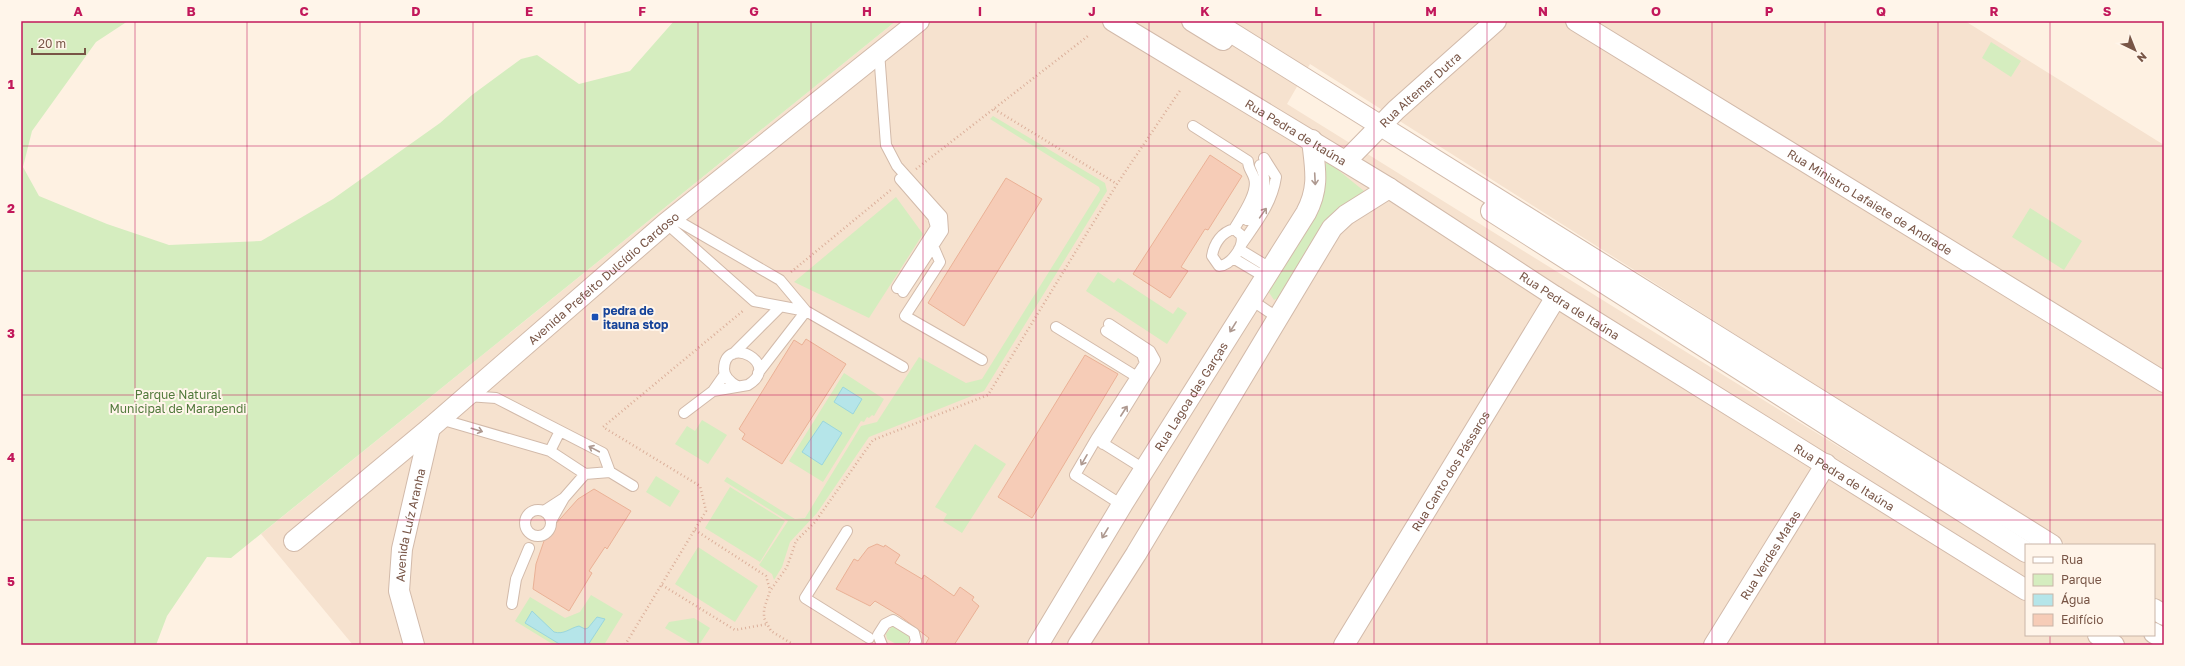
<svg xmlns="http://www.w3.org/2000/svg" width="2185" height="666" viewBox="0 0 2185 666" font-family="'Golos Text',sans-serif">
  <rect width="100%" height="100%" fill="#fef1e2"/>
  <path fill="#f6e2cf" d="M896 21H1965L2164 145V607L2154 600V545H2067L1310 64 1287 104 2026 563V635H2142L2158 645H353L261 534Z"/>
  <path fill="#d5edbf" d="M21 21H128L96 42 32 131 23 167 39 196 107 224 169 245 261 241 333 199 440 123 472 95 521 59 537 55 579 84 630 71 674 21H896L231 558 207 557 167 616 156 645H21Z
    M1991 42 2021 61 2011 77 1982 58Z
    M993 116 1105 183 1107 191 984 391 869 437 817 513 790 542 782 567 774 580 772 574 759 565 788 521 724 481 727 477 795 519 805 518 861 426 877 422 919 357 966 383 982 379 1100 190 1099 187 990 119Z
    M1327 161 1364 191 1362 196 1342 205 1328 218 1280 297 1274 300 1268 291Z
    M896 197 923 234 869 318 794 282Z
    M2030 208 2082 241 2064 270 2012 237Z
    M1098 272 1114 283 1118 278 1173 314 1178 307 1187 313 1167 344 1086 291Z
    M844 373 884 399 874 416 872 415 869 418 867 417 864 422 861 421 823 482 789 461Z
    M702 420 727 435 708 464 675 444 687 426 695 431Z
    M975 444 1006 464 962 533 943 521 947 514 935 507Z
    M656 476 680 491 670 507 646 492Z
    M730 487 785 521 760 562 705 528Z
    M698 547 758 586 735 622 675 584Z
    M591 595 623 614 604 645H554L515 621 530 597 565 618 580 612Z
    M694 618 710 628 699 645H694L665 628 669 622Z
    M893 625 909 635 910 638 906 645H898L887 639 886 634Z"/>
  <path fill="#b5e5e9" stroke="#9ad6dc" d="M843 387 862 399 853 414 834 402Z
    M823 421 842 433 822 465 802 452Z
    M532 611 554 632C564 635 570 628 579 626L585 629 588 628 597 617 605 619 588 645H561L525 623Z"/>
  <path fill="#f6ccb7" stroke="#eab196" d="M1210 155 1242 176 1208 230 1205 229 1181 267 1188 271 1170 298 1133 274Z
    M1006 178 1042 199 964 326 928 303Z
    M806 339 846 364 782 464 742 439 745 434 739 429 794 340 802 345Z
    M1085 355 1118 374 1032 518 998 497Z
    M594 489 631 511 607 549 605 547 589 571 592 573 569 611 533 589 536 564 544 541 552 528 578 499Z
    M877 544 884 547 885 545 900 555 895 563 922 579 924 575 954 596 960 587 974 597 972 600 979 606 954 645H925L929 638 900 616 875 601 870 606 836 589 854 559 858 561 868 548Z"/>
  <g fill="none" stroke-linecap="round" stroke-linejoin="round">
    <g stroke="#d2baaa" stroke-width="12">
      <path id="lane" d="M879 52 886 145 897 166 942 216 943 231 903 292
        M1193 126 1248 161C1248 169 1252 171 1254 178 1259 192 1241 217 1234 229
        M673 218 780 280 806 311 903 367
        M1247 220C1259 202 1271 187 1260 165
        M666 223 754 301 806 311
        M1234 229 1241 235C1245 246 1231 265 1219 266L1212 256C1214 243 1222 232 1234 229Z
        M931 241 940 262 905 316 982 360
        M1241 245C1256 223 1272 204 1276 177L1264 158
        M1239 249 1270 268
        M1233 258 1265 277
        M897 288 936 227 933 217 900 179
        M1250 299 1278 318
        M1056 327 1142 380
        M733 354 780 307
        M758 373 806 311
        M725 374 713 391 748 385C783 364 725 333 724 369 724 377 730 382 737 386
        M684 413 713 391
        M440 419 550 451 585 474 610 472 603 453 496 398 467 396
        M1096 439 1145 363 1142 354 1106 331
        M1103 444 1155 360 1150 351 1109 324
        M550 451 560 431
        M610 472 633 486
        M564 498 585 474
        M1122 505 1075 475 1096 439 1144 469
        M525 523a13 13 0 1 1 26 0a13 13 0 1 1-26 0Z
        M544 511 564 498 551 521
        M847 531 805 598 869 638
        M512 604 516 579 529 548
        M882 645 878 635 885 624 893 620 914 633 916 641 914 645"/>
    </g>
    <g stroke="#d2baaa" stroke-width="22">
      <g id="street">
        <path id="s1" d="M1113 21 1389 188 1556 297 2026 590"/>
        <path d="M1192 21 1223 40"/>
        <path d="M1213 21 2052 545"/>
        <path id="s2" d="M1576 21 2164 382"/>
        <path id="s3" d="M1346 161 1396 110 1496 21"/>
        <path d="M1491 211 2026 552"/>
        <path id="s4" d="M294 541 430 428 666 223 919 21"/>
        <path d="M2154 609 2164 615"/>
        <path d="M2154 633 2164 639"/>
        <path d="M2098 635 2114 645"/>
        <path id="s5" d="M414 645 399 591 402 549 430 428"/>
        <path id="s6" d="M1038 645 1122 505 1306 213C1320 187 1315 168 1312 140"/>
        <path d="M1078 645 1136 554 1332 228 1346 215 1389 188"/>
        <path id="s7" d="M1344 645 1556 297"/>
        <path id="s8" d="M1714 645 1826 464"/>
      </g>
    </g>
    <path stroke="#dbaf9a" stroke-width="2.5" stroke-dasharray="1 3" stroke-linecap="butt" d="M994 109 1117 184
      M916 169 1088 36
      M791 272 892 189
      M695 530 766 576 770 590
      M662 585 735 630 767 624
      M625 645 706 511 700 486 603 427 744 310
      M794 645 771 631 764 618V609L770 591 787 567 796 541 815 522 873 440 988 395 1117 184 1181 89"/>
    <use href="#lane" stroke="#fff" stroke-width="10"/>
    <use href="#street" stroke="#fff" stroke-width="20"/>
  </g>
  <defs><path id="oneway-shaft" d="M-6 0H5M1.5-3L5.5 0L1.5 3" fill="none" stroke-width="1.6" stroke-linecap="round" stroke-linejoin="round"/></defs>
  <g stroke="#ae9990">
    <use href="#oneway-shaft" transform="translate(1315 179) rotate(87)"/>
    <use href="#oneway-shaft" transform="translate(1263 213) rotate(-55)"/>
    <use href="#oneway-shaft" transform="translate(1233 327) rotate(122)"/>
    <use href="#oneway-shaft" transform="translate(1124 411) rotate(-57)"/>
    <use href="#oneway-shaft" transform="translate(477 430) rotate(17)"/>
    <use href="#oneway-shaft" transform="translate(594 449) rotate(-152)"/>
    <use href="#oneway-shaft" transform="translate(1084 460) rotate(120)"/>
    <use href="#oneway-shaft" transform="translate(1105 533) rotate(121)"/>
  </g>
  <path fill="none" stroke="#c2185b" stroke-width="1" stroke-opacity="0.55" d="M135 21V645M247 21V645M360 21V645M473 21V645M585 21V645M698 21V645M811 21V645M923 21V645M1036 21V645M1149 21V645M1262 21V645M1374 21V645M1487 21V645M1600 21V645M1712 21V645M1825 21V645M1938 21V645M2050 21V545M21 146H2164M21 271H2164M21 395H2164M21 520H2164M2050 635V645"/>
  <rect fill="#1a4fb4" stroke="#fff5ea" stroke-width="1.5" x="591" y="313" width="8" height="8" rx="2"/>
  <g text-anchor="middle" dominant-baseline="central" stroke-width="4" stroke-linejoin="round" paint-order="stroke">
    <g font-size="12" fill="#785546" stroke="#fff5ea">
      <text stroke="none"><textPath href="#s3" startOffset="103">Rua Altemar Dutra</textPath></text>
      <text stroke="none"><textPath href="#s1" startOffset="214">Rua Pedra de Itaúna</textPath></text>
      <text stroke="none"><textPath href="#s2" startOffset="345">Rua Ministro Lafaiete de Andrade</textPath></text>
      <text stroke="none"><textPath href="#s4" startOffset="406">Avenida Prefeito Dulcídio Cardoso</textPath></text>
      <text stroke="none"><textPath href="#s1" startOffset="538">Rua Pedra de Itaúna</textPath></text>
      <text stroke="none"><textPath href="#s6" startOffset="292">Rua Lagoa das Garças</textPath></text>
      <text stroke="none"><textPath href="#s7" startOffset="204">Rua Canto dos Pássaros</textPath></text>
      <text stroke="none"><textPath href="#s1" startOffset="862">Rua Pedra de Itaúna</textPath></text>
      <text stroke="none"><textPath href="#s5" startOffset="123">Avenida Luíz Aranha</textPath></text>
      <text stroke="none"><textPath href="#s8" startOffset="106">Rua Verdes Matas</textPath></text>
    </g>
    <g font-size="12" font-weight="bold" fill="#164399" stroke="#fff5ea" text-anchor="start">
      <text x="603" y="310">pedra de<tspan x="603" dy="14">itauna stop</tspan></text>
    </g>
    <g font-size="12" fill="#51793b" stroke="#fff5ea">
      <text x="178" y="394">Parque Natural<tspan x="178" dy="14">Municipal de Marapendi</tspan></text>
    </g>
  </g>
  <rect width="2185" height="666" fill="none" stroke="#fff5ea" stroke-width="44"/>
  <rect x="2025" y="544" width="130" height="92" fill="#fff5ea" stroke="#c9b5a8"/>
  <rect x="2033" y="557" width="20" height="6" fill="#ffffff" stroke="#c9b5a8"/>
  <text x="2061" y="564" font-size="12" fill="#785546">Rua</text>
  <rect x="2033" y="574" width="20" height="12" fill="#d5edbf" stroke="#c9b5a8"/>
  <text x="2061" y="584" font-size="12" fill="#785546">Parque</text>
  <rect x="2033" y="594" width="20" height="12" fill="#b5e5e9" stroke="#c9b5a8"/>
  <text x="2061" y="604" font-size="12" fill="#785546">Água</text>
  <rect x="2033" y="614" width="20" height="12" fill="#f6ccb7" stroke="#c9b5a8"/>
  <text x="2061" y="624" font-size="12" fill="#785546">Edifício</text>
  <g transform="translate(2135 50) rotate(137)" stroke="#fff5ea" stroke-width="3" paint-order="stroke">
  <path d="M0-3L7 15L0 10L-7 15Z" fill="#785546"/>
  <text y="-6" font-size="11" font-weight="bold" text-anchor="middle" fill="#785546">N</text>
  </g>
  <path d="M32 48v6h53v-6" fill="none" stroke="#785546" stroke-width="2"/>
  <text x="38" y="48" font-size="12" fill="#785546" stroke="#fff5ea" stroke-width="3" paint-order="stroke">20 m</text>
  <rect x="22" y="22" width="2141" height="622" fill="none" stroke="#c2185b" stroke-width="1.5"/>
  <g font-size="13" text-anchor="middle" font-weight="bold" fill="#c2185b">
    <text x="78" y="16">A</text>
    <text x="191" y="16">B</text>
    <text x="304" y="16">C</text>
    <text x="416" y="16">D</text>
    <text x="529" y="16">E</text>
    <text x="642" y="16">F</text>
    <text x="754" y="16">G</text>
    <text x="867" y="16">H</text>
    <text x="980" y="16">I</text>
    <text x="1092" y="16">J</text>
    <text x="1205" y="16">K</text>
    <text x="1318" y="16">L</text>
    <text x="1431" y="16">M</text>
    <text x="1543" y="16">N</text>
    <text x="1656" y="16">O</text>
    <text x="1769" y="16">P</text>
    <text x="1881" y="16">Q</text>
    <text x="1994" y="16">R</text>
    <text x="2107" y="16">S</text>
    <text x="11" y="89">1</text>
    <text x="11" y="213">2</text>
    <text x="11" y="338">3</text>
    <text x="11" y="462">4</text>
    <text x="11" y="586">5</text>
  </g>
</svg>
